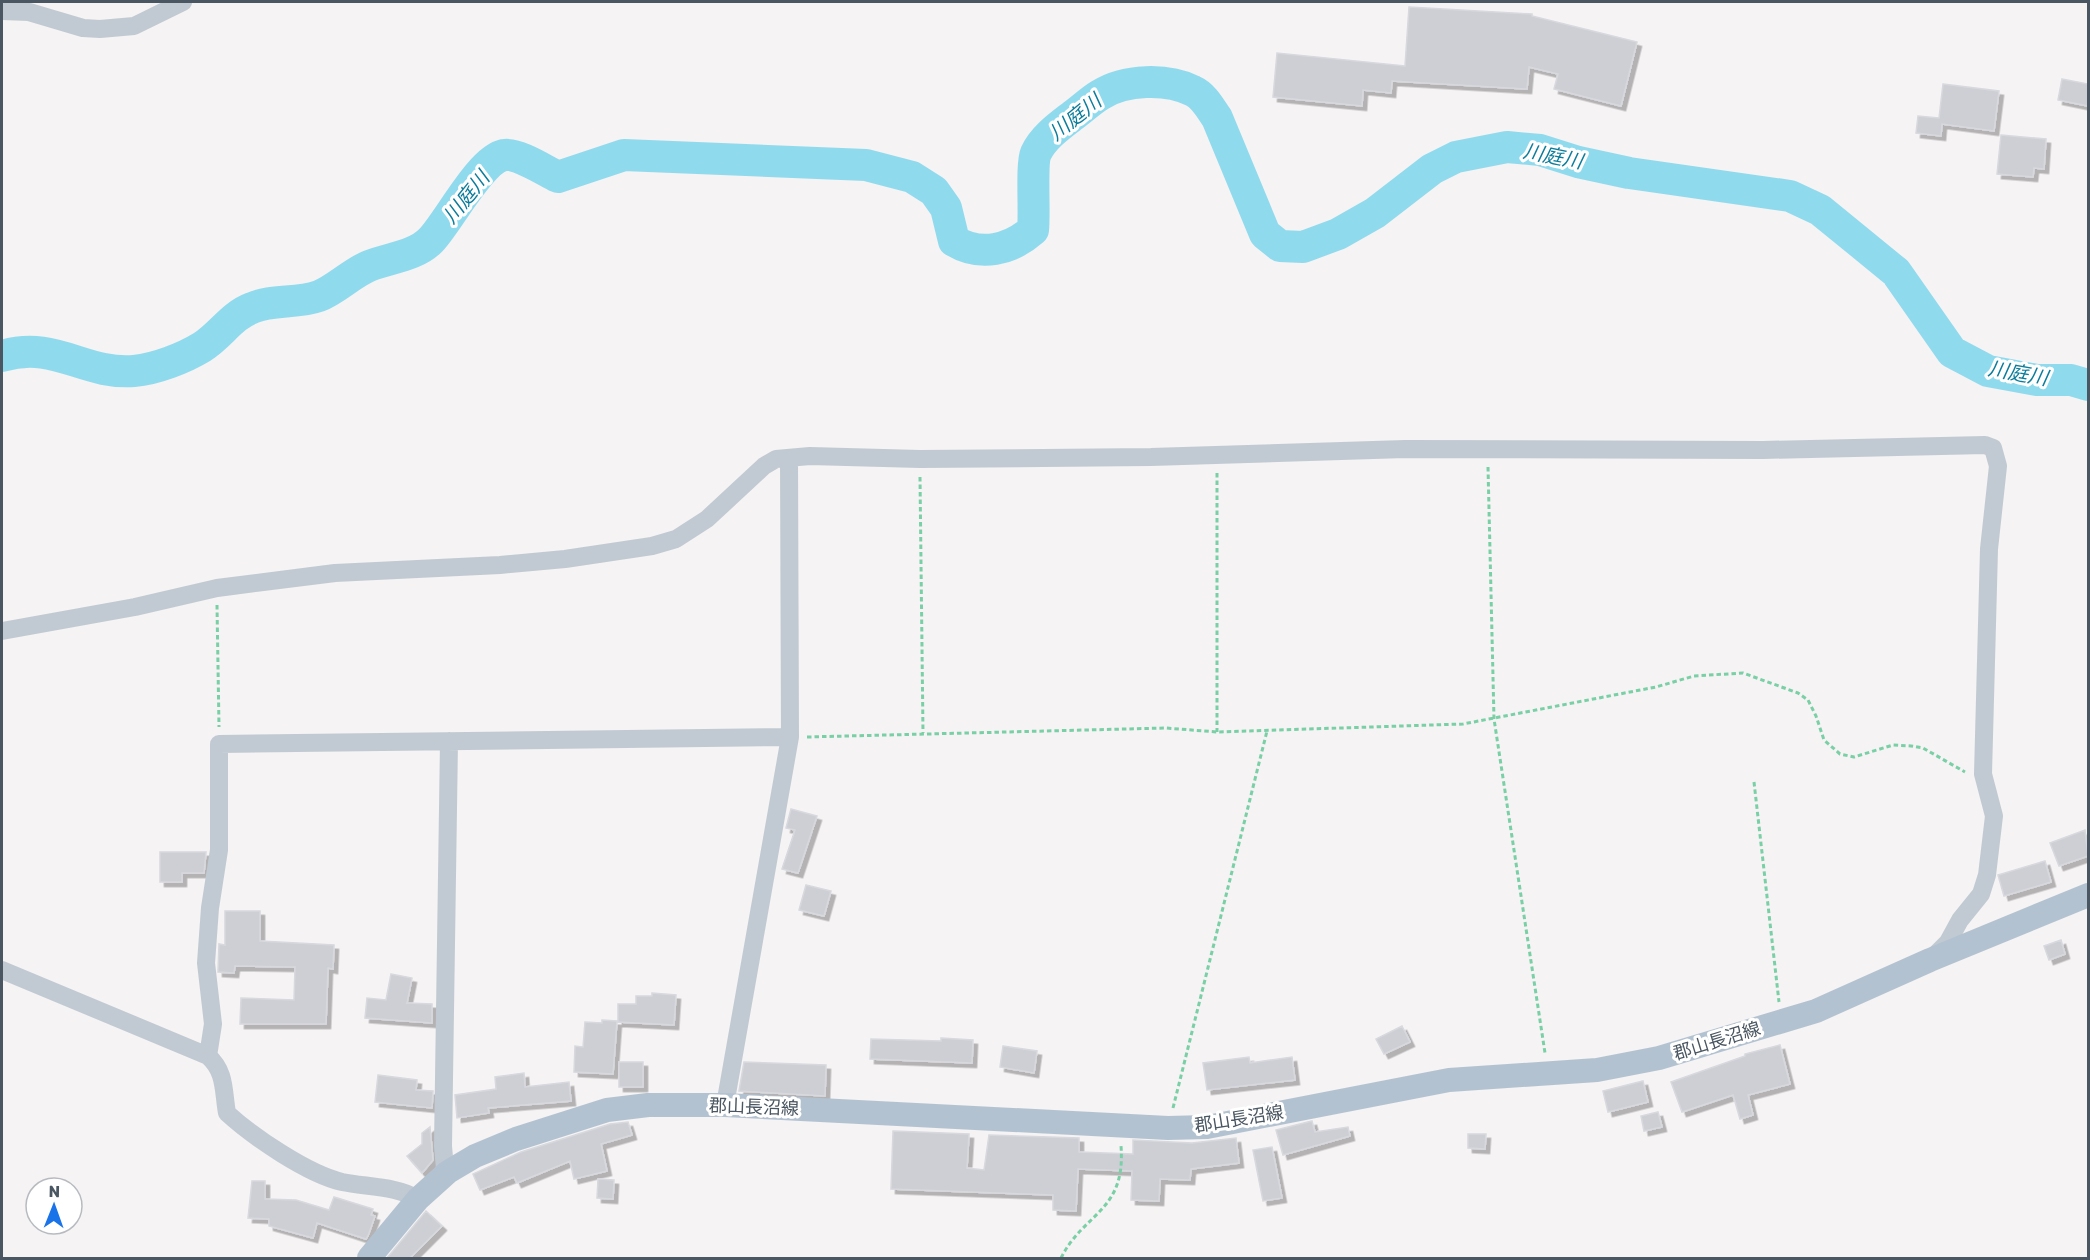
<svg xmlns="http://www.w3.org/2000/svg" width="2090" height="1260" viewBox="0 0 2090 1260" font-family="Rubik,'Noto Sans JP',sans-serif">
  <defs>
    <filter id="shadow"><feDropShadow dx="4.5" dy="4.5" stdDeviation="0" flood-color="#0004"/></filter>
  </defs>
  <rect width="100%" height="100%" fill="#f5f3f3"/>
  <g fill="none" stroke-linecap="round" stroke-linejoin="round">
    <path stroke="#90daee" stroke-width="32" d="M2 356C55 340 84 375 134 371 156 369 184 358 202 347 221 335 231 316 252 308 272 299 297 304 319 296 335 290 352 273 369 266 389 258 416 256 431 240 449 221 480 160 504 155 518 153 544 170 558 177L624 155 866 165 912 177 934 191 946 208 954 241C981 257 1010 250 1033 230 1035 213 1031 164 1036 153 1043 138 1058 127 1071 117 1081 110 1090 101 1100 95 1125 79 1167 78 1193 91 1204 96 1210 108 1217 118L1265 234 1280 246 1303 247 1338 234 1375 213 1432 169 1456 157 1507 147 1540 150 1578 162 1629 173 1790 196 1820 210 1896 272 1952 352 1988 371 2037 380H2071L2088 385"/>
  </g>
  <path fill="#cdcfd5" stroke="#d7d9de" stroke-width="1.5" filter="url(#shadow)" d="M1409 7 1532 14V16L1637 42 1621 106 1554 89 1558 74 1529 67 1527 89 1392 81 1391 93 1363 90 1362 106 1273 97 1277 53 1405 66Z
    M2062 79 2088 84V106L2058 100Z
    M1943 84 1999 91 1994 131 1942 124 1941 136 1916 133 1918 116 1939 118Z
    M2001 135 2046 139 2044 169 2034 168 2033 177 1997 174Z
    M791 809 817 816 798 873 782 869 795 830 786 828Z
    M2085 830 2088 856 2059 866 2050 843Z
    M160 852H206L204 873H182V882H160Z
    M2045 861 2051 882 2004 896 1998 875Z
    M806 885 831 891 824 916 799 910Z
    M225 911H260V941L334 945 333 969 328 968 326 1024H240L241 998 294 1000 295 967 235 966 234 973 218 972 219 944 225 945Z
    M2061 940 2065 954 2049 960 2044 946Z
    M391 974 412 978 407 1003 432 1004V1023L365 1018 367 998 386 1000Z
    M652 993 676 995 674 1025 618 1022V1004H636V996H652Z
    M602 1020 617 1021 613 1074 574 1072 575 1046 583 1047 585 1022 602 1023Z
    M1402 1026 1410 1042 1384 1054 1376 1039Z
    M941 1038 973 1040 972 1063 870 1059 871 1039 941 1041Z
    M1780 1045 1790 1084 1748 1095 1753 1115 1740 1119 1733 1095 1682 1112 1671 1082 1745 1056V1054Z
    M1003 1046 1037 1051 1034 1073 1000 1067Z
    M1249 1057 1250 1063 1292 1057 1295 1080 1207 1090 1203 1063Z
    M619 1062H643V1087H619Z
    M744 1062 826 1065 825 1096 739 1091Z
    M524 1073 525 1087 569 1082 571 1101 488 1108 489 1113 457 1118 455 1095 496 1089 495 1077Z
    M378 1075 417 1080 416 1090 433 1091 432 1108 375 1102Z
    M1643 1081 1648 1102 1608 1112 1603 1091Z
    M1658 1112 1662 1127 1644 1131 1641 1116Z
    M1312 1121 1315 1132 1348 1127 1350 1136 1283 1155 1276 1130Z
    M628 1122 632 1135 601 1144 607 1171 574 1179 570 1161 517 1183 514 1177 480 1190 473 1174 521 1152 610 1124Z
    M430 1127 433 1160 422 1173 407 1156 422 1144V1133Z
    M893 1131 969 1134 967 1168 984 1170 989 1135 1079 1138V1152L1133 1154V1140L1192 1143 1236 1138 1239 1163 1191 1169 1190 1180 1160 1179 1159 1201 1131 1200 1132 1171 1078 1169 1076 1211 1053 1210V1195L891 1189Z
    M1468 1134H1486L1485 1149 1468 1148Z
    M1272 1147 1282 1198 1263 1201 1253 1150Z
    M598 1179 614 1180 613 1199 597 1198Z
    M252 1181H265V1199L296 1200 329 1210 334 1197 373 1209 371 1215 375 1216 368 1236 366 1239 317 1223 313 1238 269 1226V1219L248 1218Z
    M426 1211 442 1226 410 1258H387Z"/>
  <g fill="none" stroke-linecap="round" stroke-linejoin="round">
    <path stroke="#7ad0a6" stroke-width="3" stroke-dasharray="4.5 3" stroke-linecap="butt" d="M1488 467 1494 719 1545 1053
      M1217 473V732
      M920 477 923 733
      M217 605 219 727
      M807 737 1166 728 1217 732 1463 724 1656 687 1694 676 1743 673 1798 693 1808 700 1816 716 1824 740 1840 754 1854 757 1893 745 1911 746 1923 748 1965 772
      M1754 782 1779 1002
      M1173 1108 1267 731
      M1061 1258C1084 1212 1126 1212 1121 1146"/>
    <path stroke="#c1cad2" stroke-width="18" d="M2 11 29 12 83 28 100 29 134 26 183 2
      M2 631 135 607 217 588 335 573 500 565 565 559 652 546 676 539 707 519 764 466 776 459 810 456 920 459 1151 457 1405 449 1763 450 1985 445 1993 448 1998 466 1989 549 1983 774 1994 816 1987 875 1981 894 1960 920 1948 942 1934 956
      M2 970 208 1056C226 1072 223 1091 227 1113 253 1137 308 1174 342 1182 366 1187 397 1186 418 1199
      M208 1056 213 1024 206 963 210 908 219 850V744L790 737
      M725 1105 790 737 789 458
      M448 1172 445 1169 443 1146 449 741"/>
    <path stroke="#b3c2d1" stroke-width="24" d="M369 1258 418 1199 448 1172 475 1156 516 1139 607 1110 648 1105H725L1168 1128 1207 1127 1449 1080 1597 1070 1659 1058 1816 1011 1930 960 2088 895"/>
  </g>
  <g text-anchor="middle" dominant-baseline="central" stroke-width="6" stroke-linejoin="round" paint-order="stroke">
    <g font-size="18" fill="#4a5661" stroke="#fff">
      <text transform="translate(1717 1041) rotate(-17)">郡山長沼線</text>
      <text transform="translate(754 1107) rotate(2)">郡山長沼線</text>
      <text transform="translate(1239 1119) rotate(-9)">郡山長沼線</text>
    </g>
    <g font-size="20" font-style="italic" fill="#0c7c9b" stroke="#fff">
      <text transform="translate(1075 117) rotate(-39)">川庭川</text>
      <text transform="translate(1553 156) rotate(11)">川庭川</text>
      <text transform="translate(466 197) rotate(-51)">川庭川</text>
      <text transform="translate(2018 373) rotate(10)">川庭川</text>
    </g>
  </g>
  <rect width="2090" height="1260" fill="none" stroke="#4a5661" stroke-width="6"/>
  <g transform="translate(54 1206) rotate(1)"><circle r="28" fill="#ffffff" stroke="#b7bbc0" stroke-width="1.5"/>
  <path d="M0-4.5L10 22L0 15L-10 22Z" fill="#1a73e8"/>
  <text y="-9" font-size="16" font-weight="bold" text-anchor="middle" fill="#4a5661">N</text>
  </g>
</svg>
